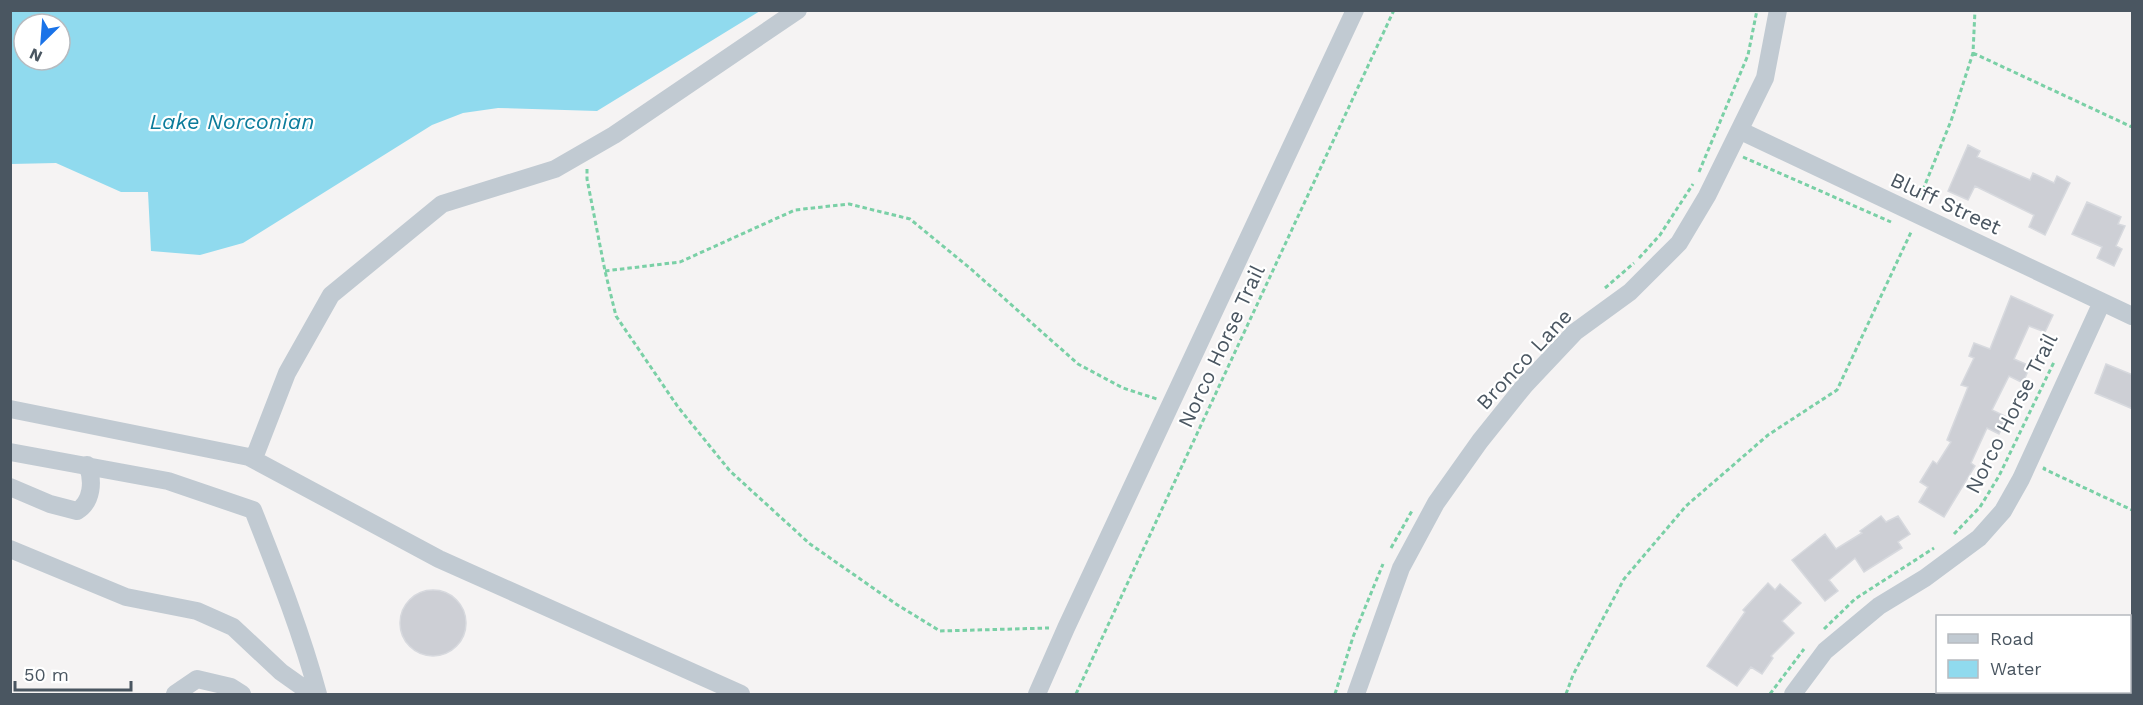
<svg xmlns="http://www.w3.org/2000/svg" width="2143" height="705" viewBox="0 0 2143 705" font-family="'Work Sans',sans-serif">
  <rect width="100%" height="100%" fill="#f5f3f3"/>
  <path fill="#90daee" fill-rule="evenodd" d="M10 11 11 10 760 11 597 111 498 108 463 113 432 125 243 243 200 255 151 251 148 192H121L56 163 11 164ZM24 24H60V60H24Z"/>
  <path fill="#cdcfd5" stroke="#d7d9de" stroke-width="1.5" d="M1968 145 1980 151 1977 157 2030 180 2033 173 2054 183 2057 176 2070 183 2045 235 2029 227 2034 215 1975 186 1968 200 1948 191Z
    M2087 202 2121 217 2118 224 2125 226 2116 246 2122 249 2114 266 2097 258 2102 247 2072 234Z
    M2011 296 2053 315 2045 332 2029 326 2014 359 2030 366 2023 383 2009 376 1992 410 2007 417 1999 434 1987 428 1971 463 1975 466 1944 517 1919 502 1928 487 1920 482 1933 461 1937 464 1951 442 1947 440 1968 387 1961 385 1974 358 1969 356 1974 343 1990 349Z
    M2106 364 2133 375V409L2095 393Z
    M1881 516 1886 522 1898 516 1910 534 1898 542 1902 548 1864 572 1855 558 1829 580 1838 591 1825 601 1792 560 1825 534 1836 549 1862 533 1860 531Z
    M1768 583 1775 590 1780 584 1801 603 1782 621 1794 633 1771 656 1773 658 1762 674 1751 667 1737 686 1707 666 1745 612 1743 610Z
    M400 623a33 33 0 1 1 66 0a33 33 0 1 1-66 0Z"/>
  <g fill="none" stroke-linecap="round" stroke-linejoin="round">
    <path stroke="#7ad0a6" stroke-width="3" stroke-dasharray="4.5 3" stroke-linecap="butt" d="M1973 53 2132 127
      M1743 157 1891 222
      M587 169V179L605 271 616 316 678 407 730 471 810 544 896 604 940 631 1049 628
      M1699 172 1748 55 1757 10
      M1920 197 1951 121 1973 53 1975 10
      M1639 258 1660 235 1693 184
      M605 271 680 262 795 210 849 204 910 219 971 269 1078 364 1123 388 1157 399
      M1605 288 1634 263
      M2045 467 2044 469 2132 510
      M1954 534 1980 507 1999 476 2054 362
      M1391 548 1413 509
      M1824 629 1855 599 1934 548
      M2130 686 2132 684
      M1076 694 1394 10
      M1335 694 1353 637 1383 564
      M1566 694 1573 675 1624 579 1686 506 1768 435 1837 390 1912 230
      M1770 694 1804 649
      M2119 694 2123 692"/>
    <path stroke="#c1cad2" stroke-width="18" d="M1741 131 2132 316
      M10 409 254 458 287 373 331 295 442 204 555 169 614 135 798 10
      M10 452 168 481 253 510C277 571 301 631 318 694
      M249 457 439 559 741 694
      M10 487 50 504 77 511C92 502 94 481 87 465
      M10 549 126 597 197 611 233 627 281 672 312 694
      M175 694 197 679 231 687 242 694
      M1037 694 1066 628 1355 10
      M1356 694 1401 568 1436 503 1480 441 1525 385 1575 332 1630 292 1679 243 1707 196 1765 78 1778 10
      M1793 694 1825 651 1879 606 1925 578 1979 538 2003 511 2021 479 2102 302"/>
  </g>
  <g text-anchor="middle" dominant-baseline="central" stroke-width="4.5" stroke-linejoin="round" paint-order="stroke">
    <g font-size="21" fill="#4a5661" stroke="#fff">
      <text transform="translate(1946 203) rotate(25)">Bluff Street</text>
      <text transform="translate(1221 346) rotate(-65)">Norco Horse Trail</text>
      <text transform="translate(1524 359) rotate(-47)">Bronco Lane</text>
      <text transform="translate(2011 413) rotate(-63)">Norco Horse Trail</text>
    </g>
    <g font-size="22" font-style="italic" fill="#0c7c9b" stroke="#fff">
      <text x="232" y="121">Lake Norconian</text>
    </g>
  </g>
  <rect width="2143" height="705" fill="none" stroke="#4a5661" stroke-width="24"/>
  <rect x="1936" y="615" width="195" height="78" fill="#ffffff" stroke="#b7bbc0" stroke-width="1.5"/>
  <rect x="1948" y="634" width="30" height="9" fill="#c1cad2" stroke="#b7bbc0" stroke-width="1.5"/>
  <text x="1990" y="645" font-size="18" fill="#4a5661">Road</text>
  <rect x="1948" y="660" width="30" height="18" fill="#90daee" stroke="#b7bbc0" stroke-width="1.5"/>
  <text x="1990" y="675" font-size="18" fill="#4a5661">Water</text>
  <g transform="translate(42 42) rotate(205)"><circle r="28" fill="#ffffff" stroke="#b7bbc0" stroke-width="1.5"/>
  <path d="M0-4.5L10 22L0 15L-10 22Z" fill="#1a73e8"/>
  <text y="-9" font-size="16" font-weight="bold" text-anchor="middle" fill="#4a5661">N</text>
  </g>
  <path d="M15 681v9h116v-9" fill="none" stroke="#4a5661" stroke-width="3"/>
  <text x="24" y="681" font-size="18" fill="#4a5661" stroke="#ffffff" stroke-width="4.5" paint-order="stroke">50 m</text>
</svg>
